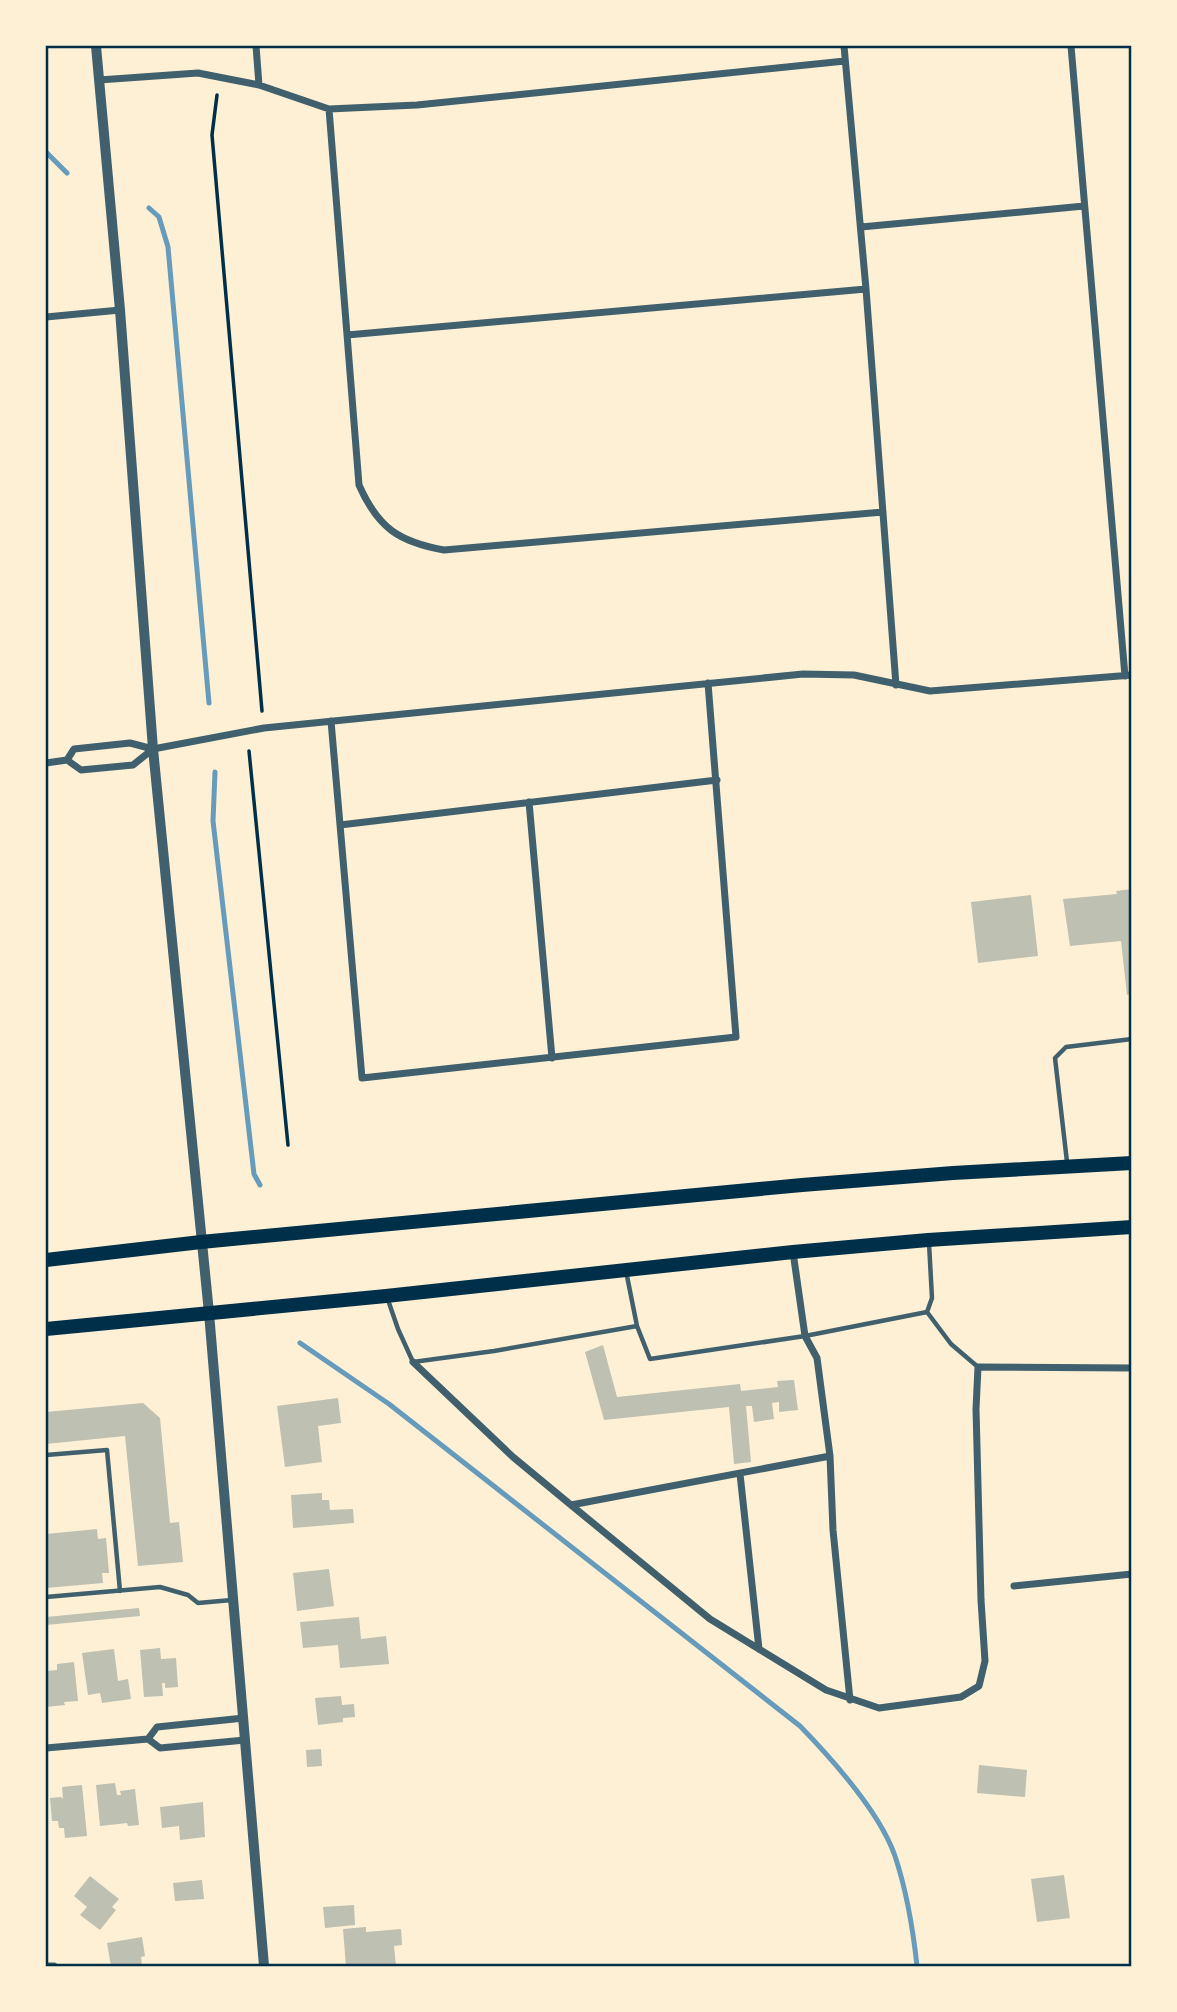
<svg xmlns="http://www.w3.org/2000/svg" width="1177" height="2012" viewBox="0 0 1177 2012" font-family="Roboto,sans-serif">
  <rect width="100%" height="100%" fill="#fdf0d5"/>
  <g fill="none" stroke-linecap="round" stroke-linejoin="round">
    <path stroke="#669bbc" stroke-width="5" d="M46 152 67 173
      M149 208 159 217 168 247 209 703
      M215 772 213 821 254 1174 260 1185
      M300 1343 389 1404 800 1726C831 1758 880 1813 895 1856 907 1892 913 1929 917 1966"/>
  </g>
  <path fill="#bec0b2" d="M1132 889V994L1127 995 1121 941 1070 946 1063 899 1117 894 1116 891Z
    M1031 895 1038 956 978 963 971 902Z
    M603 1345 617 1397 740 1384 741 1391 778 1387 777 1381 794 1380 798 1410 779 1412V1402L772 1403 774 1419 754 1422 752 1406H746L751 1462 734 1464 729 1407 604 1420 585 1352Z
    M338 1398 341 1423 318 1426 322 1462 285 1467 277 1406Z
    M143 1403 160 1418 170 1523 179 1522 183 1562 138 1566 125 1436 46 1444V1412Z
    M322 1493V1500H329L330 1510 353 1509 354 1523 293 1528 291 1495Z
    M97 1529 98 1539 106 1538 109 1573H102L103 1583 46 1588V1534Z
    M329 1569 334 1606 297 1611 293 1573Z
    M139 1608 140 1616 46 1625V1617Z
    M359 1617 361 1639 386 1636 389 1664 340 1668 338 1645 303 1648 300 1622Z
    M160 1648 161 1659 176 1658 178 1687 165 1688V1683H162L163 1696 144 1697 140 1650Z
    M114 1649 118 1681 128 1679 131 1699 102 1703 100 1693 88 1695 82 1653Z
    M74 1662 78 1701 64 1702 65 1705 46 1707V1671L57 1670V1664Z
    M341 1696 342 1705 354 1704 355 1717 343 1718V1722L318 1725 315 1698Z
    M321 1749 322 1766 307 1767 306 1750Z
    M979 1765 1027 1770 1025 1797 977 1793Z
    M115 1783 117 1795H121L120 1791 135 1789 139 1825 128 1826 127 1823 100 1826 96 1785Z
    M82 1785 87 1836 65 1838 64 1828H59L58 1821H52L50 1798 61 1797 63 1799 62 1787Z
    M203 1802 205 1837 180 1840 179 1826 162 1828 160 1807Z
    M1064 1875 1070 1918 1037 1922 1031 1879Z
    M90 1876 119 1899 112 1907 116 1910 100 1930 80 1915 87 1907 74 1896Z
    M202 1880 204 1899 175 1901 173 1883Z
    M354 1905 355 1925 325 1928 323 1907Z
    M366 1927V1932L401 1929 402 1945 394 1946 396 1966H346L343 1929Z
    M142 1937 145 1956 141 1957 142 1966H111L107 1943Z"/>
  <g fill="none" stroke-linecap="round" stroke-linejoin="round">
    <path stroke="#003049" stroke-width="3.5" d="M217 95 212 135 262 711
      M249 751 288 1145"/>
    <path stroke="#3f606c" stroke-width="4.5" d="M1067 1162 1055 1058 1066 1047 1132 1039
      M626 1271 637 1326 650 1359 805 1336 927 1312 932 1298 929 1243
      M387 1297 398 1329 413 1362 494 1351 637 1326
      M927 1312 951 1344 978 1367
      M46 1455 107 1450 120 1591
      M46 1597 160 1587 188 1595 198 1603 232 1600"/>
    <path stroke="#3f606c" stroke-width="7" d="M256 46 259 85
      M844 46 866 289 896 685
      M1071 46 1125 676
      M99 80 198 73 259 85 329 109 417 105 845 61
      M329 109 359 485C378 528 399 542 444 550L883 512
      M861 227 1084 206
      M46 317 120 310
      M347 335 866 289
      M331 721 362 1078 736 1037 708 683
      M153 749 133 765 81 770 67 760 74 749 130 743 153 749 264 728 803 674 854 675 930 691 1132 675
      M46 763 67 760
      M529 802 552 1058
      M340 825 717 780
      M793 1252 805 1336 817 1358 830 1456 833 1530 850 1700
      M413 1362 513 1457 571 1505 830 1456
      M740 1474 759 1649
      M571 1505 710 1619 826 1690 879 1708 961 1697 979 1686 985 1661 981 1600 976 1409 978 1367 1132 1368
      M1014 1586 1132 1574
      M148 1739 157 1727 244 1718
      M46 1748 148 1739 160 1748 245 1740
      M49 1966H54"/>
    <path stroke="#3f606c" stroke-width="10" d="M96 46 120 310 153 749 209 1313 264 1966"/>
    <path stroke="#003049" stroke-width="14" d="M46 1260 201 1242 802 1185 953 1173 1132 1163
      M46 1329 386 1296 793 1252 928 1240 1132 1227"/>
  </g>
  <rect width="1177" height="2012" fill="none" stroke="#fdf0d5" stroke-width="94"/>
  <rect x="47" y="47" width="1083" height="1918" fill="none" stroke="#003049" stroke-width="2.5"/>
</svg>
